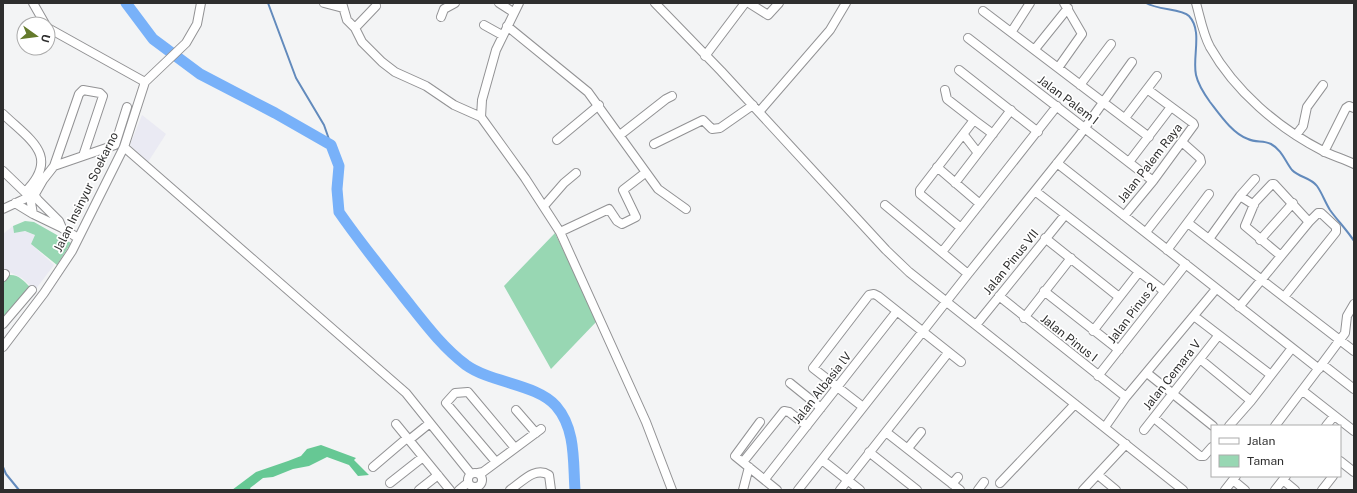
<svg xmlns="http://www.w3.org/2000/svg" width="1357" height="493" viewBox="0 0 1357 493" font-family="'Public Sans',sans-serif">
  <rect width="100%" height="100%" fill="#f3f4f5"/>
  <path fill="#eaeaf3" d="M142 115 166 134 148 162 130 145Z
    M13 226 14 233 24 231 35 235 31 244 54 265 35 290 22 278 3 269V234Z"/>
  <path fill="#98d7b3" d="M25 221 34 222 71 243 57 265 31 244 35 235 25 231 14 233 13 226Z
    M555 233 597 321 551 369 504 286Z
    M9 275C18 274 24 281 30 287L3 320V282Z"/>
  <path fill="#66c894" d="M321 445 356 458 354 460 369 475 358 476 349 465 327 457 309 466 293 469 273 477 263 478 250 488 251 490H232L256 472 288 461 301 456 307 449Z"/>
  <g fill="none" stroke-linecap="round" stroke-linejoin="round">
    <path stroke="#628abc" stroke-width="2" d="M268 3 296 78 324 125 331 145
      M1146 3C1158 10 1182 9 1189 16 1203 31 1192 57 1196 75 1198 84 1205 95 1210 102 1220 115 1233 134 1248 139 1256 143 1263 140 1271 144 1282 150 1285 161 1292 170 1300 178 1310 177 1317 186 1322 193 1325 202 1330 210 1337 220 1347 230 1354 241
      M3 467 6 474 19 490"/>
    <path stroke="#78b1f9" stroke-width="11" d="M126 3 153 39 200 74 275 113 331 145 339 166 337 189 339 212C359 241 381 268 403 296 423 321 441 346 466 365 491 383 537 384 556 406 576 429 573 462 575 490"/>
    <g stroke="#929294" stroke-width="10">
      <path id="minor" d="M33 3 45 24
        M324 3 343 8
        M342 3 347 20 355 28 362 42 382 62 395 72 426 86 454 105 481 117
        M499 3 513 12
        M519 3 496 50 482 100 481 117 525 178 560 232 646 422 672 490
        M655 3 721 71 886 250 909 272 1183 490
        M749 3 768 15 779 3
        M1196 3C1200 17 1203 34 1210 47 1235 91 1278 128 1323 151 1333 156 1344 159 1354 164
        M983 11 1149 137
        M441 17 444 9 455 3
        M484 25 502 35
        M507 26 588 92 658 189 686 209
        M48 28 145 82
        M355 28 376 6
        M1012 31 1030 3
        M968 38 1153 181
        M1035 49 1068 8
        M705 56 745 3
        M1058 68 1082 34 1064 3
        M959 70 1038 132
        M1080 85 1111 44
        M945 90 947 99 974 120
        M759 112 830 30 846 3
        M3 114C30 140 61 156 25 192
        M1125 118 1157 76
        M620 135 666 99 672 96
        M964 135 978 153
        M1296 135 1303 126 1307 107 1323 85
        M557 140 599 105
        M654 144 703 120 712 129 720 128 753 105
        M124 147 406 393 471 474
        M1324 152 1346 108 1349 106 1354 108
        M1129 162 1171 107
        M1057 163 1319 369
        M54 166 79 94 83 90 100 93 103 96 83 156
        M937 167 980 204
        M3 171 30 197 33 214 62 228 78 238
        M955 183 1011 110
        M31 191 38 200 59 221 62 228
        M1035 191 1164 291
        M1240 196 1255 179
        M15 203 33 214
        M885 205 968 274
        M544 206 564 183 576 173
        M3 209 35 194 43 180 54 166 115 145 127 107
        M1124 216 1153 181 1194 125 1193 123 1147 89
        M1188 223 1354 351
        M961 228 920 194V190L974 120 993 134
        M560 232 609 209 617 221 622 224 636 217 623 190 645 173
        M1146 232 1201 162 1200 158 1182 142
        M1045 238 1119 297
        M1209 239 1240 196 1254 205
        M1260 240 1293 203
        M1167 250 1209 194
        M942 252 1057 106
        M1281 256 1245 226 1255 202 1272 184H1274L1309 222
        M3 277 5 274
        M1044 291 1119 350
        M999 296 1126 397
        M1239 307 1309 222 1318 213H1321L1336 227V232L1284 297
        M1194 316 1271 375
        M1024 318 1071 258
        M3 324 32 290
        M976 325 1065 215
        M1093 331 1139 272
        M3 347 44 293 72 251 124 147 145 82 186 43 197 24 201 3
        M1200 359 1251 401
        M1322 364 1345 333 1347 316 1354 304
        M1147 373 1213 426
        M1098 376 1186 264
        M790 383 821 408
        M1303 391 1354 431
        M863 407 813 368 869 295 874 294 878 296 961 362
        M516 410 536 433
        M1154 418 1200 456H1204L1212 447
        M760 422 735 456 777 490
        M396 424 450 490
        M1229 426 1251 401 1292 348
        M1275 426 1322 364 1354 389
        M1326 426 1334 416
        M1105 427 1126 397 1216 289
        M1144 430 1218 336
        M886 432 960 490
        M409 440 430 423
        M908 448 921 432
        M869 452 917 490
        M822 460 860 490
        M1340 461 1354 472
        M496 462 446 403 455 393 468 392 515 448
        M743 462 784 411 789 412 807 426
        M373 467 407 438
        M478 473 483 472 541 429
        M468 480a7 7 0 1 1 14 0a7 7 0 1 1-14 0Z
        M1098 475 1116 490
        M765 479 897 311
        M1233 480 1245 490
        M1283 480 1295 490
        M390 483 423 457
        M1000 483 1075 404
        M952 484 958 477
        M419 490 438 475
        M459 490 465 485
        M510 490C522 482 535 466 549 475L551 490
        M743 490 749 467
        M798 490 968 274 1079 136 1132 62
        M840 490 948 353
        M978 490 984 482
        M1083 490 1126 444
        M1225 490 1236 476
        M1275 490 1286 476
        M1322 490 1333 476"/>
    </g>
    <use href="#minor" stroke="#fff" stroke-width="8"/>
  </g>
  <g text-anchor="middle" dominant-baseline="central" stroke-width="3.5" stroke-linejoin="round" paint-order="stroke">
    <g font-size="12" fill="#2e2e2e" stroke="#fff">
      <text transform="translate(1068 100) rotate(37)">Jalan Palem I</text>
      <text transform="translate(1150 163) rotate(-52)">Jalan Palem Raya</text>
      <text transform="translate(86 192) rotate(-64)">Jalan Insinyur Soekarno</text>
      <text transform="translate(1011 262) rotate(-51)">Jalan Pinus VII</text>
      <text transform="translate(1132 313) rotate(-53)">Jalan Pinus 2</text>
      <text transform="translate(1069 338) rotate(38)">Jalan Pinus I</text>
      <text transform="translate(1172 375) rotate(-52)">Jalan Cemara V</text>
      <text transform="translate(822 388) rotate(-52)">Jalan Albasia lV</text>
    </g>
  </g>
  <rect width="1357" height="493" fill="none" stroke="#2e2e2e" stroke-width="8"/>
  <rect x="1211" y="425" width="130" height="52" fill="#ffffff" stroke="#ababab"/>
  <rect x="1219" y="438" width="20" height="6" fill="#ffffff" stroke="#ababab"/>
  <text x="1247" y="445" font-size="12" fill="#2e2e2e">Jalan</text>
  <rect x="1219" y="455" width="20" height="12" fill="#98d7b3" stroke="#ababab"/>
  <text x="1247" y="465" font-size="12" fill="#2e2e2e">Taman</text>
  <g transform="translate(36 36) rotate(104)"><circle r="19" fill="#ffffff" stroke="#ababab"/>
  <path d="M0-3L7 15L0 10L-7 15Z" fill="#647a2b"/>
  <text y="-6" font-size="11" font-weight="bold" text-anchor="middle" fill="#2e2e2e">U</text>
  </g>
</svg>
